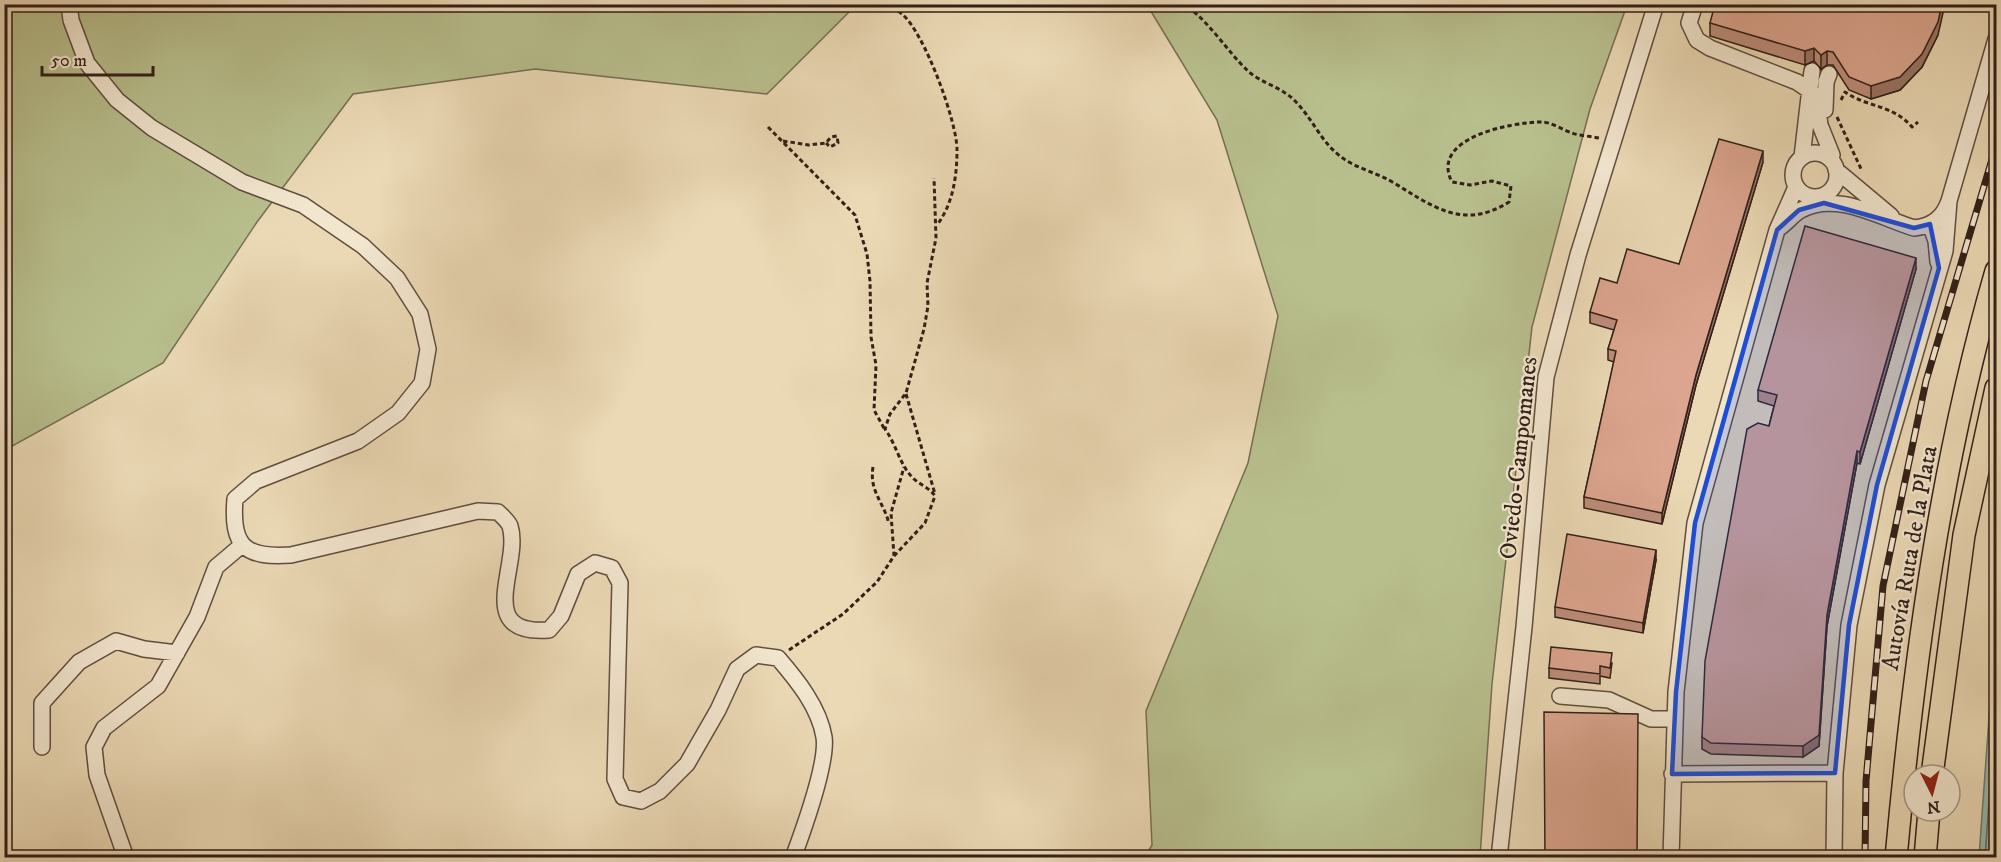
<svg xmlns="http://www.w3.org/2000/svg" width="2001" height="862" viewBox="0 0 2001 862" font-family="'IM FELL DW Pica',serif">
  <rect width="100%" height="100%" fill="#ebd9b5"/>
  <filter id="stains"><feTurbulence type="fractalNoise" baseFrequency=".00333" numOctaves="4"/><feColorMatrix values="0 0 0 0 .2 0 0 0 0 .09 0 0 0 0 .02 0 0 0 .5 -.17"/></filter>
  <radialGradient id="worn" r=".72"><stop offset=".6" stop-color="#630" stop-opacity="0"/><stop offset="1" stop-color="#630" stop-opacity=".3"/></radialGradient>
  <path fill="#b8bf8d" stroke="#756f52" stroke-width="1.5" d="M5 5H856L767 94 535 69 353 94 257 222 163 363 5 450Z
    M1142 5H1627L1590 109 1532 327 1492 684 1480 857H1145L1152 845 1146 711 1248 463 1278 316 1217 120 1152 13Z"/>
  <path fill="#98baad" stroke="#6f7c71" stroke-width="1.5" d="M1996 620V857H1979Z"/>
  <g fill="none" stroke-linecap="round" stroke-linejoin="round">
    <path stroke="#656c62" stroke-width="1.5" d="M1985 858 1996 702"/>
    <g stroke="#604e3f" stroke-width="18">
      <path id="minor" d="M69 4 71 20 87 63 117 100 152 128 242 182 303 205 363 246 397 278 420 314 428 349 422 383 398 413 358 441 256 481 235 499C231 547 245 558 291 555L478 511 498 512C502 516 508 521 510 526 522 564 472 636 549 630L561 616 578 574 595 563 612 568 620 583 615 779 623 797 641 801 660 791 687 764 718 710 737 669 756 655 778 658C797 680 819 707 824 737 828 763 803 831 793 858
        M1695 4 1689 23 1697 40 1710 48 1797 82 1816 95 1820 125 1832 155
        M1825 110 1826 82 1829 74
        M1793 175a22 22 0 1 1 44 0a22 22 0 1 1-44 0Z
        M1802 157 1812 71
        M1836 170 1891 216
        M1930 224 1936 241 1938 262
        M1779 228C1787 223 1793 214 1801 210 1836 191 1879 217 1914 228 1932 226 1943 218 1949 201L1996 39
        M1560 696 1609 700 1651 719H1675
        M42 747V703L79 662 116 641 144 649 177 653
        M1672 774 1835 773
        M126 858 97 775 94 747 104 728 158 686 197 617 216 567 242 545
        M1499 858 1524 627 1546 377 1578 255 1656 4
        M1671 858 1676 692 1695 523 1777 230 1796 187
        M1834 858 1835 773 1849 625 1877 485 1945 251 1949 201"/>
    </g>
    <g stroke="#321f18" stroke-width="24">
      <path id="highway" d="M1932 775 1964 535 1996 388
        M1896 858C1914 660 1941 461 1996 271
        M1925 858 1929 811"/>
    </g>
    <path stroke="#321f18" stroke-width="3" stroke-dasharray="4.5 3" stroke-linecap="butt" d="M885 4C890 7 897 10 902 14 924 32 957 121 957 150 957 176 953 204 937 225
      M1181 4C1202 11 1229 54 1248 71 1261 83 1281 87 1294 100 1311 116 1321 142 1340 156 1353 167 1374 172 1389 180 1430 204 1461 232 1509 202L1511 186 1492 181 1470 185 1452 182C1429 138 1511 122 1542 122 1551 122 1563 130 1572 133 1580 136 1590 136 1599 138
      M1841 100 1845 92C1868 108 1892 104 1912 127L1918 122
      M1837 117 1862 171
      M768 127 855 215 867 254 870 281 871 337 876 365 874 410 885 430
      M783 141 809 145 826 143 831 137 837 136 838 143 830 147 826 143
      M906 394 935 494
      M873 467C869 492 884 502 889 524
      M894 556 925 523 935 496C929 487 918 484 912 477 900 465 896 444 885 429L890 414 906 393 924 329 928 306 927 283 936 238 934 178
      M789 650 843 614 877 582 894 556 891 513 904 467"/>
    <use href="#minor" stroke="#f2e6cf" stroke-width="15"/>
    <use href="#highway" stroke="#ebd9b5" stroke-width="21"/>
    <g stroke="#321f18" stroke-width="7">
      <path id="rail" d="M1865 858 1866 781 1883 586 1926 381 1996 146"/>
    </g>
    <use href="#rail" stroke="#f2e6cf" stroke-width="4.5" stroke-dasharray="14" stroke-linecap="butt"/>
  </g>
  <path fill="#bd8e7b" stroke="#321f18" stroke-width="1.5" d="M1710 23 1938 35 1922 67 1900 90 1871 99 1849 90 1833 65H1827L1821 69 1814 61 1805 65 1710 36Z
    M1763 162 1696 385 1662 524 1584 508V497L1614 362 1608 360V349L1614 330 1590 323V312L1617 283 1679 264Z
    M1916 269 1860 464 1857 463 1827 626 1819 746 1803 757 1711 754 1702 749V737L1769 426 1774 406 1758 401V390Z
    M1656 560 1643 633 1555 617V607Z
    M1612 663 1610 678 1600 676V684L1549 678V668Z"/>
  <path fill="#9a7464" stroke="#321f18" stroke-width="1.5" d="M1942 4H1945L1938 35 1922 67 1900 90 1871 99V86Z
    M1814 48V61L1805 65V51Z
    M1827 51V65L1821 69V55Z
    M1763 151V162L1696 385 1662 524V513L1696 375Z
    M1916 258V269L1860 464V452Z
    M1857 451V463L1827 626 1819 746 1803 757V746Z
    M1656 550V560L1643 633V623Z"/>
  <path fill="#dca58f" stroke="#321f18" stroke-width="1.5" d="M1715 4H1942L1938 22 1922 54 1900 77 1871 86 1849 77 1833 52 1827 51 1821 55 1814 48 1805 51 1710 23Z
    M1719 139 1763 151 1696 375 1662 513 1584 497 1616 351 1608 349 1617 320 1590 312 1600 278 1617 283 1627 249 1679 264Z
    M1805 226 1916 258 1860 452 1857 451 1827 615 1819 735 1803 746 1711 743 1702 737 1705 661 1747 429 1758 423 1769 426 1777 395 1758 390Z
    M1567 534 1656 550 1643 623 1555 607Z
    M1551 647 1612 653 1610 668 1600 666V674L1549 668Z
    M1544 712 1638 714 1637 858H1545Z"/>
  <path fill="#1d4ed8" fill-opacity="0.2" stroke="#1d4ed8" stroke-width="4.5" stroke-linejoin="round" d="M1824 203 1914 228 1930 224 1939 268 1877 485 1849 625 1835 773 1672 774 1676 692 1695 523 1777 230 1799 210Z"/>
  <g text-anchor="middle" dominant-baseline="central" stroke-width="4.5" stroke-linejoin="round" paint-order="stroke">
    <g font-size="24" fill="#321f18" stroke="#f2e6cf">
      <text transform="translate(1519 458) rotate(-84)">Oviedo-Campomanes</text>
      <text transform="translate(1910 558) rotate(-80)">Autovía Ruta de la Plata</text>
    </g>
  </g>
  <rect width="2001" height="862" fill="none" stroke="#ebd9b5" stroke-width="24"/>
  <rect x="6" y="6" width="1989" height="850" fill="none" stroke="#321f18" stroke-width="3"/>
  <rect x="12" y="12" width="1977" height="838" fill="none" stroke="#321f18" stroke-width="1.5"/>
  <g transform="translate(1932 793) rotate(174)"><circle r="28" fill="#f2e6cf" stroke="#a59686" stroke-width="1.5"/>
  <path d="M0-4.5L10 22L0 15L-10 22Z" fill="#8f2418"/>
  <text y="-9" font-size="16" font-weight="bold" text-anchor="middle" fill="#321f18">N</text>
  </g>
  <path d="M42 66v9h111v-9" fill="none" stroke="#321f18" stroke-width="3"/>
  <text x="51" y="66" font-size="18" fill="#321f18" stroke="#f2e6cf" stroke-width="4.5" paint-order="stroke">50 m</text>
  <rect width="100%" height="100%" filter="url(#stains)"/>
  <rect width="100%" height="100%" fill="url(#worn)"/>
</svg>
